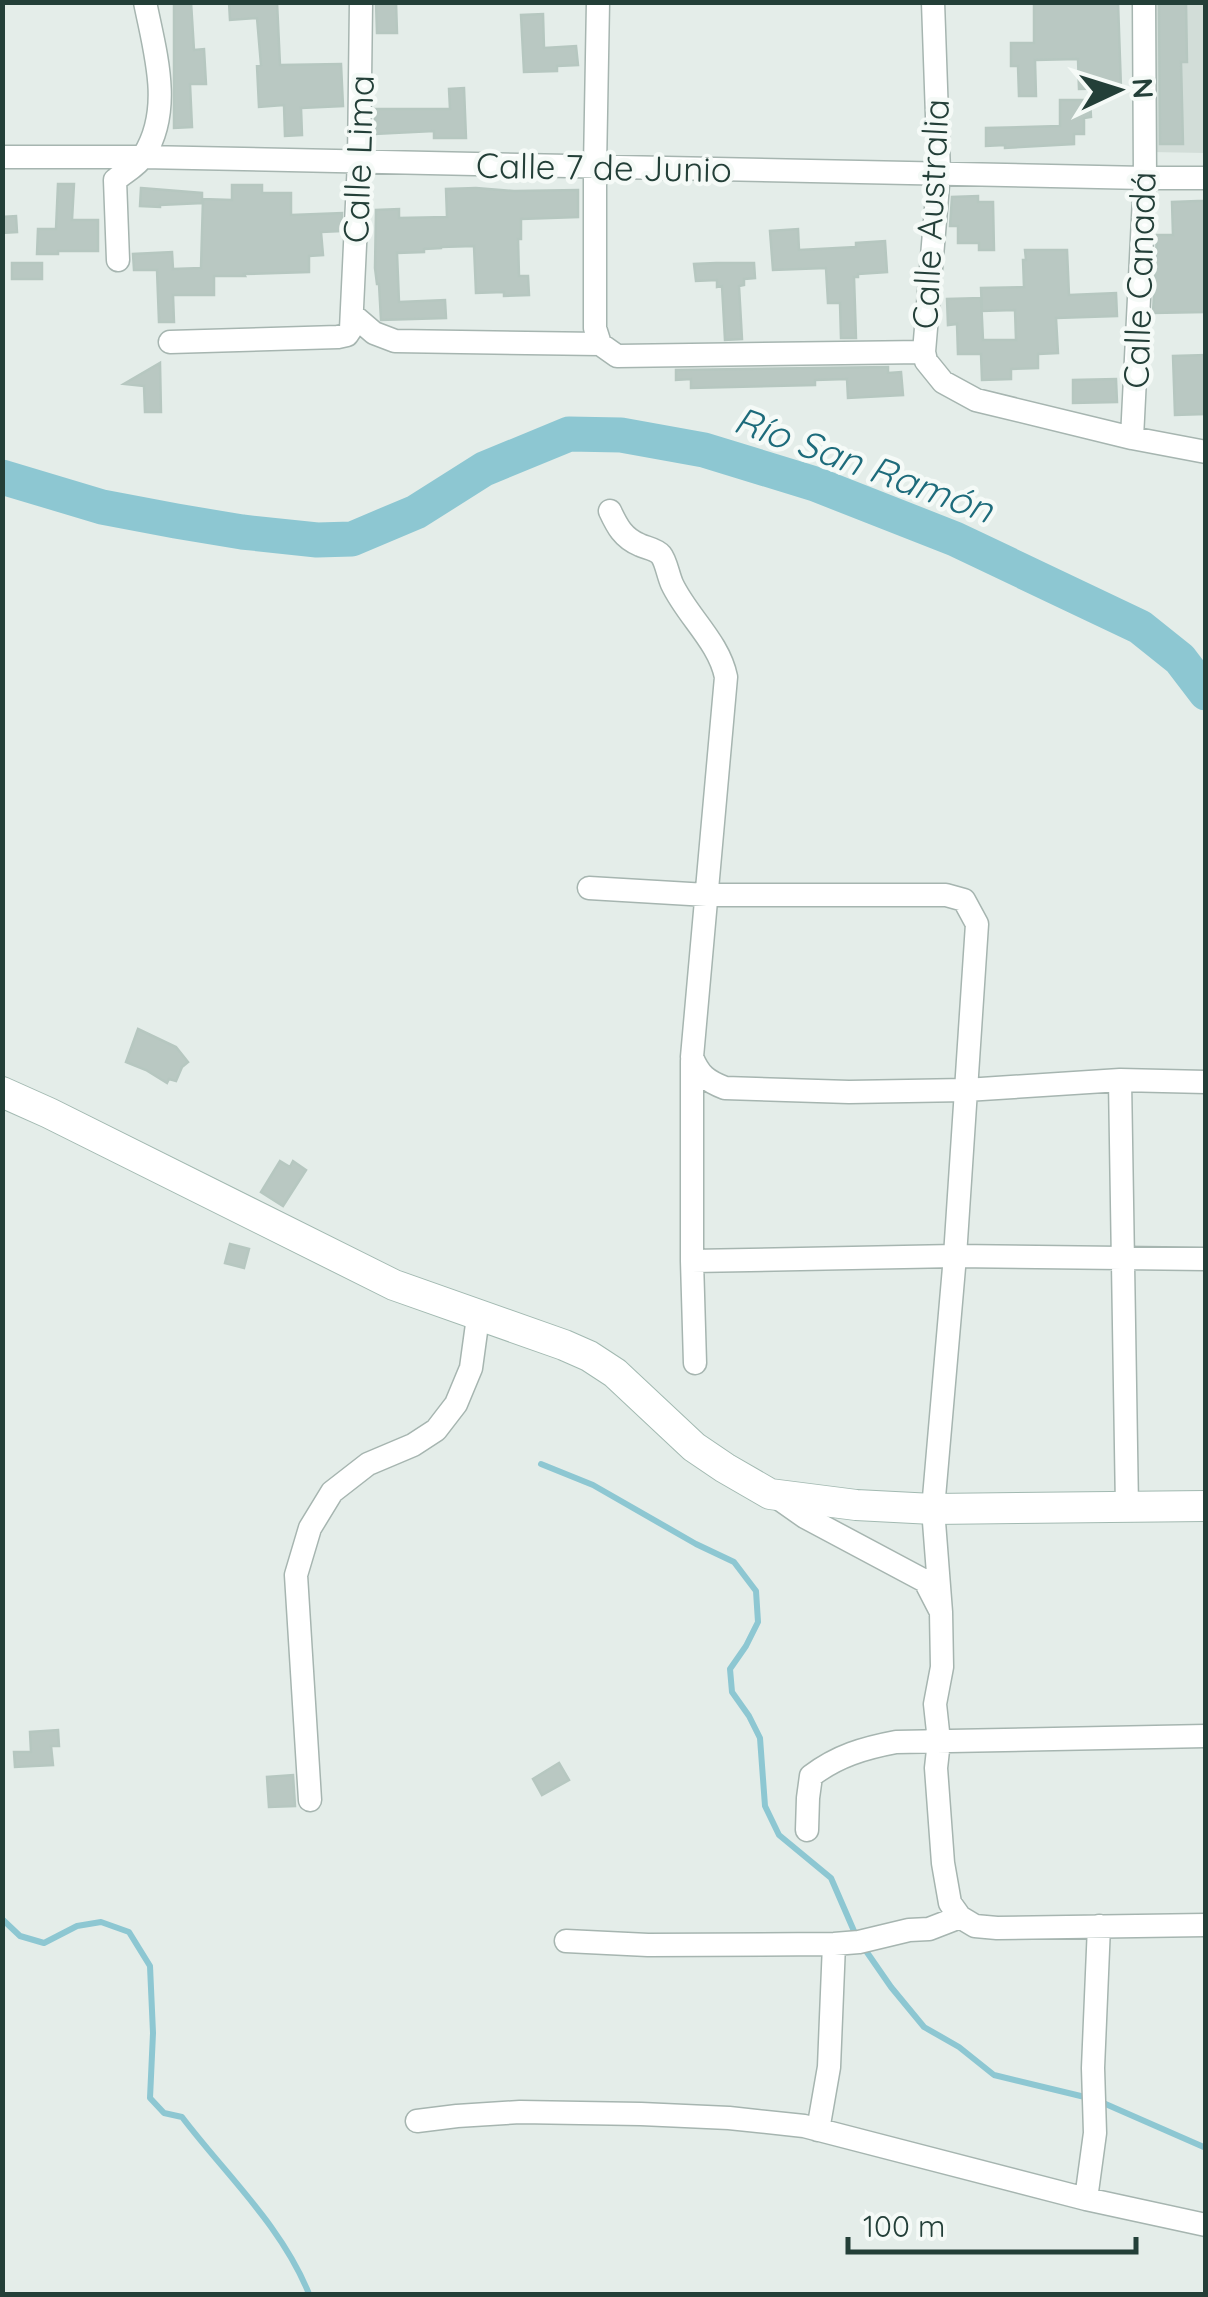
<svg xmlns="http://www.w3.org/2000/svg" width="1208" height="2297" viewBox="0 0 1208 2297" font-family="Quicksand,sans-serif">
  <rect width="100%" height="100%" fill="#e4ede9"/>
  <path fill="#d2ddd8" d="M1151 3H1205V153L1151 152Z"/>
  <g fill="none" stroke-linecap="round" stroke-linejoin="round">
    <path stroke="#8dc7d2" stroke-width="6" d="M541 1464 593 1485 696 1544 734 1562 756 1591 758 1622 746 1646 730 1669 732 1692 749 1716 760 1738 765 1806 779 1835 831 1878 857 1938
      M2 1919 20 1936 44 1943 77 1926 101 1922 129 1932 150 1966 153 2033 150 2098 164 2113 182 2117C226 2175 282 2226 309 2294
      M864 1948 891 1987 924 2027 959 2047 994 2075 1089 2098
      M1101 2102 1206 2148"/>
    <path stroke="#8dc7d2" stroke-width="35" d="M2 477 102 507 176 521 242 532 317 540 352 539 416 512 484 469 569 434 621 435 704 450 815 484 955 539 1140 627 1180 659 1206 693"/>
  </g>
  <path fill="#b9c8c2" stroke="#b6c7c0" stroke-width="2.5" d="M174 2H191L194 50 204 49 206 84H190L192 127 174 128Z
    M229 2H277L280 65 341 64 343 106 301 108 302 135 285 136 284 105 259 107 257 66 261 65 257 18 230 20Z
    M376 2H396L397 33H377Z
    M1034 2H1118L1121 88 1079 89 1078 59 1035 60 1036 96H1019L1018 66H1011V43H1034Z
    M1159 2H1186L1187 62H1181L1183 144H1160Z
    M543 14 544 48 576 46 578 65 557 66V71L524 72 521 15Z
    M464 88 466 138H434V131L375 134V109H450L449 89Z
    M1060 100H1090L1091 117 1084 118V134H1074V144L1005 148V145L986 146V128L1060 126Z
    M58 184H74L72 220H98V251H58V254H37L38 229H56Z
    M232 185H262V193H291V215L342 213 341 231 321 232 323 255 309 256V272L244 274 245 276H214V295H173L174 322H159L157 270H134L133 254 172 252 173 269 201 268 203 199 232 200Z
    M141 188 202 193V203L160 205V207L140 206Z
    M476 188 514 191 578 190V217L521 219V239H518L519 276H528L529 295 504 296V292L476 293 474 246 441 247V248L424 249V252L397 253 399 302 445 300 446 318 381 320 379 284H377L375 268 376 210 399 209V218L447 217 446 189Z
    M978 196V202H993L994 250H979V243H958V226H950L952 197Z
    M1198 201H1206V312L1153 313 1157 235H1173L1172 202Z
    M16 216 17 232 2 233V217Z
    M798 229 799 250 856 247V243L885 241 887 272 858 274V277H854L856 338H841L840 303H828L826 268 773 270 770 231Z
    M1025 250H1067L1069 295 1116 293 1117 316 1056 318 1058 353 1038 354V368L1011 369V379L982 380 981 354H958L957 324 948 325 947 299 981 298 983 340H1016L1015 310 982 311 981 288 1024 287 1023 260H1026Z
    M12 263H42V279H12Z
    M716 263H754L755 278 744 279V285L739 286 742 339 725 340 722 286 717 287V280L696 281 694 264Z
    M1206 355V414L1175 415 1173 356Z
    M160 363 161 412H145L144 386 124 384Z
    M888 367V373L901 372 903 395 848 398 847 379 815 380V385L691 388V379L676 380V370Z
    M1116 379 1117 402 1073 403V380Z
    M138 1029 176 1047 188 1062 182 1067 176 1081 169 1079 167 1083 146 1070 126 1062Z
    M280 1161 290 1167 293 1161 306 1170 283 1206 261 1192Z
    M230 1244 249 1249 244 1268 225 1263Z
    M58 1730 59 1746H51L53 1765 15 1767 14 1752H31L30 1732Z
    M559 1763 569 1780 542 1795 533 1779Z
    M293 1775 295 1806 269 1807 267 1777Z"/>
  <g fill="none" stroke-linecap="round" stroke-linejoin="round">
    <g stroke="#a6b5b0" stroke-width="25">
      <path id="minor" d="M598 2 595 167V328L600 344
        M933 2 939 173 924 352 926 361 943 382 976 400 1132 438 1206 452
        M2 157H143L1145 178H1206
        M118 260 115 180C124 173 138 165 144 155 173 109 155 52 145 2
        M353 315 374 333 395 341 600 344 617 356 924 352
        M170 342 338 337 347 335 351 329 359 161 361 2
        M1132 438 1145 178 1144 2
        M610 511C617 526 623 538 640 545 646 548 656 549 661 555 666 561 668 575 672 584 687 616 719 642 726 677L692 1057C699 1075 707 1081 725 1088L849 1092 966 1090 1120 1080 1206 1082
        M589 888 707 895H946L964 900 977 924 955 1256 933 1509 941 1612
        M692 1061V1261L695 1363
        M1120 1080 1127 1508
        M692 1261 955 1256 1206 1259
        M778 1498 805 1517 925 1581 941 1612 942 1667 935 1704 939 1741 936 1768 943 1863 950 1903 960 1917 975 1926 997 1928 1206 1925
        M310 1800 296 1575 310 1528 332 1492 368 1464 413 1445 436 1430 456 1404 471 1368 478 1317
        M807 1830 808 1798 811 1776C837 1756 864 1748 896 1742L1206 1736
        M566 1941 648 1945 834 1944 859 1942 909 1930 929 1929 960 1917
        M417 2121 457 2116 520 2112 641 2114 729 2118 804 2126 1086 2199 1206 2225
        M818 2130 829 2067 834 1944
        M1086 2199 1095 2133 1093 2068 1099 1926"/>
    </g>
    <g stroke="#a2b9b1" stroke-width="32">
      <path id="secondary" d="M2 1092 49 1113 394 1285 564 1345 589 1356 615 1373 694 1447 725 1468 770 1494 856 1505 933 1509 1206 1506"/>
    </g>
    <use href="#minor" stroke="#fff" stroke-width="22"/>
    <use href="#secondary" stroke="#fff" stroke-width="30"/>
  </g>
  <g text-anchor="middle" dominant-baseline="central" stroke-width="9" stroke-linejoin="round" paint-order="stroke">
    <g font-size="35" fill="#233f38" stroke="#f5faf7">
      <text transform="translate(358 159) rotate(-88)">Calle Lima</text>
      <text transform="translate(604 167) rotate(1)">Calle 7 de Junio</text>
      <text transform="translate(930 214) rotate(-87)">Calle Australia</text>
      <text transform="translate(1139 280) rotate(-88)">Calle Canadá</text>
    </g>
    <g font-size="38" font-style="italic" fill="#1d6b7b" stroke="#f5faf7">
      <text transform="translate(864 464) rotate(20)">Río San Ramón</text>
    </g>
  </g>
  <rect width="1208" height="2297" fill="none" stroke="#233f38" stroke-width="10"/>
  <g transform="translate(1118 90) rotate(86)" stroke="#f5faf7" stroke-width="8" paint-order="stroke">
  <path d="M0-8L18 38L0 25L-18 38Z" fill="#233f38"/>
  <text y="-15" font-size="28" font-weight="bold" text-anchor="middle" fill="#233f38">N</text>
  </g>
  <path d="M848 2237v15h288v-15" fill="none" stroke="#233f38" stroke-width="5"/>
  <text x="863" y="2237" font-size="30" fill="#233f38" stroke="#f5faf7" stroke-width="8" paint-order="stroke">100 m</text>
</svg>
